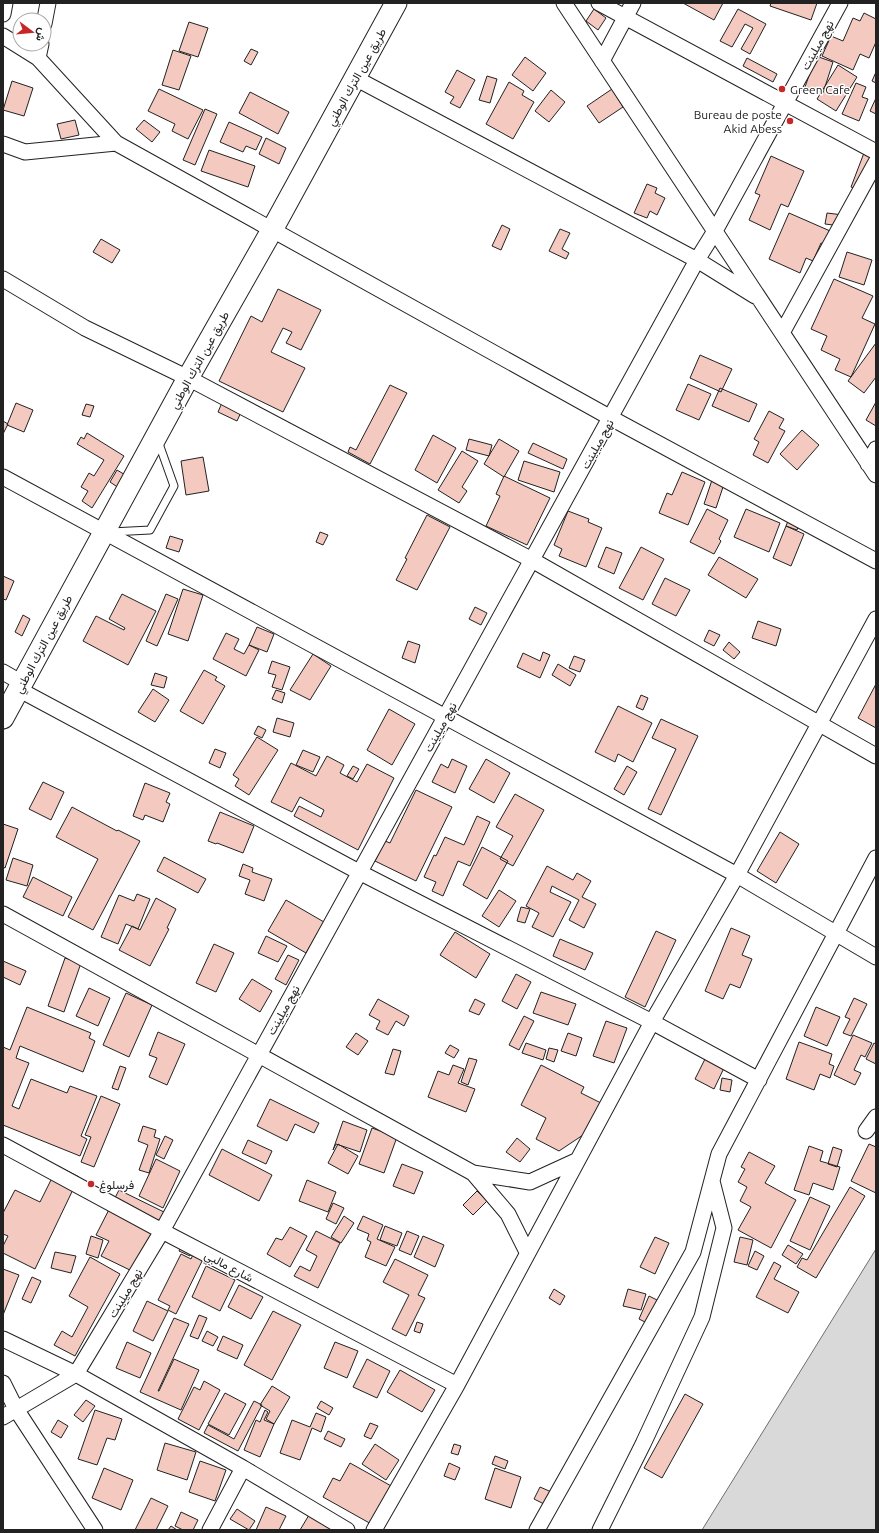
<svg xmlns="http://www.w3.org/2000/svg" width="879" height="1533" viewBox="0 0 879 1533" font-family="Ubuntu,Vazirmatn,sans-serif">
  <rect width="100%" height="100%" fill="#fff"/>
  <path fill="#d9d9d9" stroke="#6f6f6f" d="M876 1249V1530H702Z"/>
  <path fill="#f3c9c0" stroke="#222" d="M683 3H723L714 20Z
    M771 3H817L811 20 770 6Z
    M594 9 606 18 598 30 586 21Z
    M738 9 766 24 750 54 741 49 753 28 745 24 732 47 720 41Z
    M864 13 876 19V42L869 58 860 54 853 70 822 56 831 36 843 41 853 18 860 21Z
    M189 22 208 28 198 57 179 51Z
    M251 49 258 52 251 65 244 61Z
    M173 50 191 56 179 90 162 85Z
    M816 56 833 62 823 93 805 87Z
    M525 57 546 73 533 91 512 75Z
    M747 58 777 74 773 82 743 66Z
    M838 65 857 77 836 111 817 99Z
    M457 70 475 80 460 108 450 103 454 97 445 92Z
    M876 72V83L872 81Z
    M487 76 497 79 490 103 479 100Z
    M12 81 33 88 24 116 3 110Z
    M509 82 524 91 522 95 534 102 513 139 486 124Z
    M856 83 866 87 862 97 868 99 859 121 842 114Z
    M159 89 203 110 188 139 172 131 175 124 148 111Z
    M612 89 623 107 599 123 587 106Z
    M551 90 565 102 549 122 535 111Z
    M250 92 289 112 278 134 239 113Z
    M876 98V114L870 111Z
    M205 109 217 114 195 165 183 160Z
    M75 120 79 135 61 139 57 124Z
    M144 120 160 132 152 142 136 129Z
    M229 122 262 137 256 150 246 146 243 152 220 142Z
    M266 138 286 148 279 164 259 154Z
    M867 145 876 149 867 193 851 187Z
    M209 150 255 166 248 187 201 171Z
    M771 156 804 171 788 207 781 204 770 230 749 220 760 195 755 193Z
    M647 184 657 188 655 193 665 198 657 215 650 211 647 218 634 213Z
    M789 213 837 234 831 247 821 243 813 261 806 258 800 273 769 259Z
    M827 213 843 215 841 226 825 224Z
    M502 225 510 229 501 250 492 246Z
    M560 229 570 233 562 249 569 253 566 259 549 251Z
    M101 239 120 250 112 263 93 252Z
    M847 252 872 260 864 285 839 277Z
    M834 279 873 296 862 318 875 324 851 377 835 370 840 359 821 350 827 336 811 329Z
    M278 289 321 310 301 350 286 343 292 332 283 328 271 352 305 368 283 412 219 381 251 316 262 322Z
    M876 343V377L864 393 848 381Z
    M700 355 732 369 721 392 690 378Z
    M688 384 711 394 699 420 676 410Z
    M390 385 407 393 370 464 348 452 350 447 356 450Z
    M720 388 757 404 749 422 712 406Z
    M224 398 243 408 237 421 218 412Z
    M876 402V426L866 420Z
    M16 403 33 410 24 432 7 425Z
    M86 404 94 406 90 417 82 415Z
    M769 411 784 419 779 428 785 431 768 463 753 455 759 442 754 439Z
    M3 421 8 424 3 434Z
    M802 430 819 445 797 470 780 454Z
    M87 433 124 456 92 508 82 501 88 491 81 487 89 473 94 476 104 460 77 444 81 437 84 439Z
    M433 435 456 448 437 483 415 470Z
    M469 439 492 445 489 456 466 450Z
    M499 439 519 451 504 477 484 464Z
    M533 443 567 459 563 469 528 453Z
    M462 451 478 461 462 487 467 491 459 503 438 490Z
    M203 457 209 491 186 495 181 461Z
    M524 461 560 472 554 492 518 480Z
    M117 470 127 476 119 488 110 482Z
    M682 472 705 482 688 525 659 513 667 493 672 495Z
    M504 476 550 498 527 545 486 526 500 496 496 494Z
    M712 480 724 484 716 508 704 504Z
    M707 509 728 520 719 539 721 541 714 554 690 542Z
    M746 509 780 523 769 552 734 537Z
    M568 511 589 519 588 522 602 528 586 567 559 556 562 549 554 545Z
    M427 515 450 527 417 590 396 580 407 559 405 558Z
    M790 516 801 520 797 530 786 526Z
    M786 526 804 534 791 566 773 558Z
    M320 532 328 535 323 545 316 542Z
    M170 536 183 540 179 552 166 548Z
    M606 547 622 553 614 574 598 567Z
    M641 547 664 559 643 600 619 588Z
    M719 557 758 579 746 598 708 575Z
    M3 576 14 581 6 600 3 599Z
    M665 578 690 590 676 616 652 604Z
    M183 589 203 595 188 641 168 634Z
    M122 594 156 611 128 665 83 641 96 616 124 630 125 628 109 619Z
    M166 594 178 599 157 646 146 641Z
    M475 607 487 613 481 625 469 619Z
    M23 615 30 619 22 636 15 632Z
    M758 621 781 629 776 646 752 638Z
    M257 627 274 634 267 652 249 645Z
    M709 630 720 635 714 646 704 641Z
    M226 633 239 639 234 649 244 654 249 645 259 650 246 676 213 659Z
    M408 641 420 645 415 663 402 658Z
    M729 642 740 652 734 659 723 650Z
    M543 652 550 655 540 678 517 667 523 653 540 661Z
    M313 654 331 666 310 700 290 690Z
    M574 656 585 660 580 672 569 668Z
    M272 661 290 667 282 690 272 687 276 675 268 673Z
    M558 664 576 675 570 686 552 675Z
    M204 670 217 677 215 680 225 686 203 724 180 711Z
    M155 673 167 677 164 688 151 685Z
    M876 684V728L858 718Z
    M153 689 169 700 155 722 138 712Z
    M276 690 285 693 282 703 272 699Z
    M641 695 648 698 643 710 636 707Z
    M618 706 652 723 633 762 618 754 615 762 595 752Z
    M389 709 415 724 392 765 367 750Z
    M277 718 294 723 290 737 273 732Z
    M661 719 698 736 661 815 648 809 676 749 652 738Z
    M258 726 266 730 262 738 254 734Z
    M257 737 278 750 249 795 235 786 239 779 233 775Z
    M215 749 226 753 220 768 209 763Z
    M303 750 320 757 313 772 296 765Z
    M327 756 344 765 340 773 357 782 367 764 394 778 358 850 294 816 299 806 321 817 324 810 300 797 292 812 271 802 291 763 316 776Z
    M452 759 467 766 455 793 432 782 441 764 448 768Z
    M486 759 510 773 494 803 469 789Z
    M353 766 359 769 353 779 347 776Z
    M627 766 637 772 624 795 614 789Z
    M43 782 64 792 51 820 29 809Z
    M145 783 170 793 166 802 170 804 163 822 145 815 143 820 133 816Z
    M416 790 452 807 416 881 375 861 385 841 390 843Z
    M515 794 544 810 513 866 500 859 513 836 496 827Z
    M72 807 117 831 118 830 140 841 93 930 68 917 98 859 56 837Z
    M220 812 254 826 243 853 217 843 216 844 208 841Z
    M477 816 490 822 470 866 458 861 443 896 432 891 436 882 424 877 434 855 436 856 445 837 464 845Z
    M3 824 18 829 5 868 3 867Z
    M780 832 799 844 776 883 757 871Z
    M482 847 508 861 487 899 463 885Z
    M164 857 206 879 198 893 157 871Z
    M13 858 33 865 27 886 6 880Z
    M243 864 253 868 252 872 272 879 264 901 245 894 250 880 239 876Z
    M547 866 573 880 577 873 591 881 582 897 596 904 584 928 569 920 579 900 552 886 550 892 571 902 553 937 532 927 539 913 526 906Z
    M33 877 72 897 63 916 23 897Z
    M499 890 516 901 499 927 482 916Z
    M137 894 150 899 138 929 126 924 118 944 101 937 119 895 134 901Z
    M156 898 176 909 167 928 169 929 150 966 119 950 132 926 140 930Z
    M286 900 324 922 306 953 268 931Z
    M521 907 530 909 525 923 517 921Z
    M731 928 750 936 742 955 752 959 740 988 730 984 723 999 705 991Z
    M656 931 676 940 645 1007 625 997Z
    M455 932 490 954 476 978 440 955Z
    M266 936 287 946 278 962 258 953Z
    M560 939 593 953 585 970 553 956Z
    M214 944 234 953 216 992 196 983Z
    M288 955 299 960 286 985 275 979Z
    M65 958 81 963 64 1012 48 1006Z
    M3 961 26 971 20 985 3 977Z
    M516 974 531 982 517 1009 502 1001Z
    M252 979 272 991 260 1012 239 999Z
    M89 988 110 998 98 1026 76 1016Z
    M541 992 576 1004 568 1025 533 1013Z
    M126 993 152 1005 129 1057 103 1045Z
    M854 998 867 1004 851 1036 843 1033 850 1019 845 1017Z
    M378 999 409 1016 404 1026 396 1021 388 1035 376 1029 380 1021 369 1015Z
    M475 999 485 1004 479 1015 469 1011Z
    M27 1007 91 1033 89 1038 95 1041 83 1072 20 1046 16 1058 29 1063 12 1106 19 1109 31 1079 67 1093 70 1086 97 1096 81 1136 87 1139 80 1156 3 1125V1047L10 1050Z
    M816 1007 840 1017 827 1046 804 1036Z
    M524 1016 534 1021 519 1050 509 1045Z
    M606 1021 627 1028 614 1063 593 1056Z
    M158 1032 185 1044 167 1085 149 1077 157 1058 149 1055Z
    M356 1033 368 1041 358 1055 346 1047Z
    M568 1033 582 1038 576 1056 561 1051Z
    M853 1035 872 1043 865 1057 861 1055 854 1070 861 1073 855 1085 834 1075Z
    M799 1042 832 1054 829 1064 834 1066 830 1078 820 1074 814 1090 786 1079Z
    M526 1043 546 1050 543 1060 522 1053Z
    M874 1043 876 1044V1064L866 1059Z
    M450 1045 459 1050 454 1058 445 1053Z
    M549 1048 558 1050 554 1062 546 1059Z
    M393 1049 401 1051 394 1075 385 1073Z
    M469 1058 477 1060 468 1085 461 1082Z
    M705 1059 724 1068 714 1089 695 1079Z
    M453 1065 464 1069 458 1083 475 1089 466 1112 428 1097 438 1071 449 1075Z
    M541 1065 584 1087 581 1093 601 1103 586 1133 559 1151 536 1139 546 1118 521 1105Z
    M120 1066 126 1068 118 1090 112 1088Z
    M722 1078 732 1080 730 1092 720 1090Z
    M101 1096 120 1104 94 1167 81 1162 91 1137 85 1135Z
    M270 1099 319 1123 314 1133 295 1124 287 1141 257 1126Z
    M343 1121 367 1130 360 1152 336 1144 333 1150Z
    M143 1126 156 1130 154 1137 160 1139 149 1173 139 1170 148 1145 138 1141Z
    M372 1128 397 1137 384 1173 359 1164Z
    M165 1136 173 1140 164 1159 156 1155Z
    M517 1138 530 1149 520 1162 506 1152Z
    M248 1140 272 1151 266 1164 242 1153Z
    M338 1144 358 1156 348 1174 328 1163Z
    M869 1144 876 1147V1193L851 1181Z
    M809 1146 823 1151 820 1161 840 1167 833 1190 813 1183 809 1195 794 1190Z
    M833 1147 842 1150 837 1167 828 1164Z
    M222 1149 272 1175 259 1201 209 1175Z
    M749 1152 775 1166 765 1183 796 1200 771 1248 738 1230 751 1207 740 1201 747 1187 738 1182 745 1169 741 1167Z
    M156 1159 180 1171 163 1208 139 1196Z
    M402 1164 423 1172 414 1194 393 1186Z
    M58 1166 79 1177 35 1269 3 1253V1246L8 1236 3 1234V1213L15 1190 40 1202Z
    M307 1180 336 1192 328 1212 299 1201Z
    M850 1187 865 1196 816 1278 797 1267 802 1258 807 1260Z
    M119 1190 164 1212 134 1272 101 1256 109 1241 96 1235Z
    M477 1191 487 1201 473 1215 463 1205Z
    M810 1197 830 1206 810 1250 790 1241Z
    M333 1203 344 1208 336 1224 326 1219Z
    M344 1216 354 1223 341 1243 331 1237Z
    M363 1216 383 1225 377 1239 395 1247 386 1266 365 1257 371 1242 367 1240 369 1234 357 1229Z
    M385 1226 402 1233 397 1246 380 1240Z
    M290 1227 307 1236 290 1267 267 1254 276 1238 282 1240Z
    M316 1231 340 1243 318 1288 294 1276 300 1266 310 1271 317 1256 306 1250Z
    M407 1231 419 1236 411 1255 399 1250Z
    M91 1236 103 1240 98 1258 86 1254Z
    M423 1236 444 1245 435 1267 414 1257Z
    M655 1237 669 1243 655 1274 640 1267Z
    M740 1237 753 1240 747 1265 734 1262Z
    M788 1245 803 1254 796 1264 782 1255Z
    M181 1246 193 1251 190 1256 179 1251Z
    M196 1248 206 1253 176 1314 168 1310 170 1306 158 1300 181 1254 191 1259Z
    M755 1251 764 1256 757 1270 748 1266Z
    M55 1252 76 1256 71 1273 51 1268Z
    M90 1257 120 1274 75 1356 54 1345 62 1331 72 1337 88 1307 69 1296Z
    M395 1259 428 1275 418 1295 425 1298 406 1336 392 1329 409 1295 383 1282Z
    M774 1262 781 1266 774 1279 799 1292 788 1313 756 1297Z
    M206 1266 235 1280 220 1311 192 1297Z
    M3 1269 19 1275 3 1315Z
    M32 1277 41 1281 31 1303 22 1299Z
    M239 1285 263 1297 251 1319 228 1307Z
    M554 1289 565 1296 560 1305 549 1298Z
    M628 1289 646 1294 641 1310 623 1306Z
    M649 1296 657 1300 647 1323 639 1319Z
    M147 1301 168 1311 153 1341 133 1331Z
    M273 1311 301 1325 272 1380 244 1365Z
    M199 1315 207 1318 198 1339 190 1336Z
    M174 1318 189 1324 158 1391H159L174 1359 199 1370 181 1410 140 1392Z
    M417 1322 423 1324 420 1333 414 1331Z
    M207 1331 218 1337 213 1346 202 1341Z
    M223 1336 243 1345 237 1359 217 1350Z
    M127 1342 151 1353 140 1378 116 1368Z
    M335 1342 358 1351 347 1378 324 1368Z
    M367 1359 390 1371 377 1398 353 1387Z
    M400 1370 435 1390 422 1412 387 1392Z
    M204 1381 220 1390 199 1430 178 1419 194 1387 200 1390Z
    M272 1386 290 1397 274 1424 266 1419 270 1411 260 1405Z
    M225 1393 246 1404 229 1435 208 1424Z
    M685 1394 703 1404 662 1478 644 1468Z
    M86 1400 95 1406 83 1422 74 1415Z
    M254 1401 262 1405 238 1451 204 1433 208 1425 234 1439Z
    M321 1401 333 1408 329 1415 317 1408Z
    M95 1410 122 1419 115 1440 107 1438 97 1465 78 1459Z
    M265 1410 268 1412 264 1420 274 1424 260 1457 244 1450 256 1420 260 1422Z
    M316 1413 326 1417 321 1432 312 1428 300 1460 280 1453 292 1420 310 1427Z
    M58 1420 68 1426 61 1438 51 1432Z
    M370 1423 378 1426 371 1439 364 1436Z
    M328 1431 345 1439 341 1447 324 1439Z
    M165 1443 196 1452 187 1480 157 1470Z
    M375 1444 399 1460 386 1480 362 1464Z
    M454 1444 461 1446 458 1455 451 1453Z
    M495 1456 508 1461 505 1469 492 1464Z
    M200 1461 226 1470 215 1501 189 1492Z
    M350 1463 393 1487 373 1525 323 1497 333 1478 340 1481Z
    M449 1463 460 1468 455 1480 444 1476Z
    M104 1468 133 1480 121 1510 92 1498Z
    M495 1468 521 1477 511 1508 485 1499Z
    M540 1487 556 1494 550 1507 534 1499Z
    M151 1498 168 1506 156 1530H135Z
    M266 1507 286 1516 279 1530H256Z
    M237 1509 255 1521 249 1530 230 1519Z
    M181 1512 198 1520 193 1530H183L175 1526Z
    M309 1515 330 1528 329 1530H300Z
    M171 1526 177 1530H168Z"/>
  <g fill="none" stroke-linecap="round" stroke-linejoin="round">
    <g stroke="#222" stroke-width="9">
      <path id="service" d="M111 532 150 530 174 486 158 441"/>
    </g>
    <g stroke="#222" stroke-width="17">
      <path id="minor" d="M564 3 876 475
        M599 3 876 152
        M3 14 5 3
        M44 24 48 3
        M3 36 38 58 116 143 611 418 876 561
        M38 58 41 44
        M602 61 633 3
        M355 78 697 260 755 296
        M3 144 25 152 116 143
        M3 279 85 328 188 378 532 560 876 756
        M782 333 876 162
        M868 464 876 449
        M3 477 737 875 876 957
        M3 672 22 683
        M18 689 359 872 652 1022 759 1080
        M3 914 473 1173 530 1182 578 1160
        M866 1131 876 1117
        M3 1145 162 1231 457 1385
        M473 1173 508 1214 527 1252
        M3 1339 76 1374 243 1468 347 1530
        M3 1383 16 1409 95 1530
        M3 1417 76 1374 162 1231 697 260 715 231 840 3
        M210 1530 243 1468
        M374 1530 457 1385 652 1022 737 875 876 619
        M537 1530 693 1252 719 1154 876 858
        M600 1530 643 1444 702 1317 724 1228 712 1181"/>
    </g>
    <g stroke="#222" stroke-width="23">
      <path id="secondary" d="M3 718 188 378 272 230 396 3"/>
    </g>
    <use href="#service" stroke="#fff" stroke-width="7"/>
    <use href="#minor" stroke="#fff" stroke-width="15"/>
    <use href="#secondary" stroke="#fff" stroke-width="21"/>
  </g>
  <g fill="#c62828" stroke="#fff" stroke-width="1.5">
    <circle cx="782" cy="89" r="4"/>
    <circle cx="790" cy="121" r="4"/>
    <circle cx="91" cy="1184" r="4"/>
  </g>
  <g text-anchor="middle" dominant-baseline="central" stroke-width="3" stroke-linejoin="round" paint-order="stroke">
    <g font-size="12" fill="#222" stroke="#fff">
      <text transform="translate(817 45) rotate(-61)">نهج ميلينت</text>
      <text transform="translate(356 77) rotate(-61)">طريق عين الترك الوطني</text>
      <text transform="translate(199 360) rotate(-61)">طريق عين الترك الوطني</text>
      <text transform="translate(597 444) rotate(-61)">نهج ميلينت</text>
      <text transform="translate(43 644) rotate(-62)">طريق عين الترك الوطني</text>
      <text transform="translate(440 727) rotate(-61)">نهج ميلينت</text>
      <text transform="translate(283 1010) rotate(-61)">نهج ميلينت</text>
      <text transform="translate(229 1266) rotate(28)">شارع مالبي</text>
      <text transform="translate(125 1293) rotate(-59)">نهج ميلينت</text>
    </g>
    <g font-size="12" fill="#222" stroke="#fff" text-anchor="start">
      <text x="790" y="89">Green Cafe</text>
      <text x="782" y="114" text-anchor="end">Bureau de poste<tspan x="782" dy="14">Akid Abess</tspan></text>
      <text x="99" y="1184">فرسلوغ</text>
    </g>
  </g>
  <rect width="879" height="1533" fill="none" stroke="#222222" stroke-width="8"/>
  <g transform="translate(32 32) rotate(106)"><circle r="19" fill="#ffffff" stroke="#a7a7a7"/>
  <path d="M0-3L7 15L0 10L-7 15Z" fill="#c62828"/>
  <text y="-6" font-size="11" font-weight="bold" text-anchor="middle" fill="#222222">ش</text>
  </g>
</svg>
